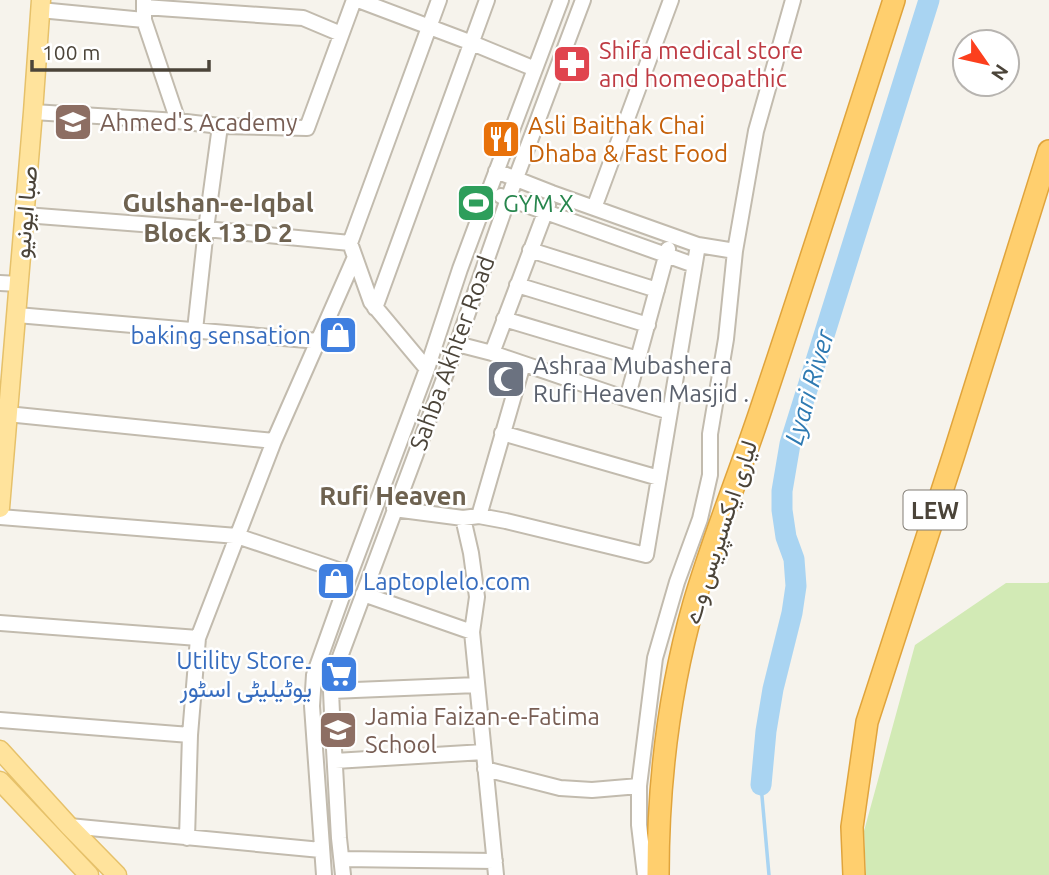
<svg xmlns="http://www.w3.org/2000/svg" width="1049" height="875" viewBox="0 0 1049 875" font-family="Ubuntu,Vazirmatn,sans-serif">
  <rect width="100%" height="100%" fill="#f6f3ec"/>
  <path fill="#d2eab5" d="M1049 582V875H866L864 831 915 645 1006 583H1047Z"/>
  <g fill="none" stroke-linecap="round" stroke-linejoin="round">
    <path stroke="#a9d4f2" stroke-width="3.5" d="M761 785 769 875"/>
    <path stroke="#a9d4f2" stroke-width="21" d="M761 785 766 731 773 689 792 613 796 586 794 559 786 537 782 510V491L790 444 929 0"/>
    <g stroke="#c2bbae" stroke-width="18">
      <path id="minor" d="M144 0V20L178 121
        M358 0 472 43 535 69
        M144 7 303 18 341 34
        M40 10 144 20
        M33 112 178 121 220 126 307 128 354 0
        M496 171 552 193 698 245 735 251
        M501 196 694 265
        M594 208 671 0
        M25 215 206 229 350 243 371 302 427 369
        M350 243 439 0
        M530 250 657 290
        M0 283 19 284
        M517 285 648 325
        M375 308 487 0
        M17 315 318 341
        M504 319 638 359
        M195 330 206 229 220 126
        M457 344 492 353 548 205
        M492 353 627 399 670 412
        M627 399 668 249
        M7 414 274 441
        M502 433 659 478
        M394 509 463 518 479 516 506 521 646 555 698 245
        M479 516 523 364
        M0 517 237 536 350 574
        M463 518 471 553 477 597 472 632 496 875
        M363 594 472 632
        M0 623 198 638
        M331 691 477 685
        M0 720 190 735
        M335 761 484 752
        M485 769 560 788 592 790 639 786
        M69 826 321 850
        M187 838 190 735 198 638 274 441 355 257
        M342 859 495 861
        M324 875 312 706 314 675 349 577 427 369 460 269 489 191 561 0
        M343 875 339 838 332 713 331 691 334 673 457 344 508 199 583 0
        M645 875 639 825V786L655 658 677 582 700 519 710 475V434L726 339 735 251 756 131 793 0"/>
    </g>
    <g stroke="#e6c16a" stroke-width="21">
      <path id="major" d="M0 508 33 112 41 0
        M0 750 69 826 117 875
        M0 781 89 875"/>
    </g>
    <g stroke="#e0a43c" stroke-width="24">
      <path id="highway" d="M658 875C658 783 669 691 694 603 714 535 741 470 763 403 808 269 851 134 894 0
        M854 875 852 827 867 722 954 454 1049 151"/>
    </g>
    <use href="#minor" stroke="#fff" stroke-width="14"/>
    <use href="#major" stroke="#ffe39c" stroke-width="18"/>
    <use href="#highway" stroke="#ffcf6e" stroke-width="21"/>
  </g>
  <defs>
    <g id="pharmacy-square" transform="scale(2.0125)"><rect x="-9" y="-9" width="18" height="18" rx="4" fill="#e0444e" stroke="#fff"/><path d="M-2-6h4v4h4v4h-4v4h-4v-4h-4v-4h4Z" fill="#fff"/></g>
    <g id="school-square" transform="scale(2.0125)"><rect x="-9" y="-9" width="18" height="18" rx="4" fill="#8d6e63" stroke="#fff"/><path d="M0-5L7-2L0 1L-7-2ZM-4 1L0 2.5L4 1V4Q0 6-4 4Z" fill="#fff"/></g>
    <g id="restaurant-square" transform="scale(2.0125)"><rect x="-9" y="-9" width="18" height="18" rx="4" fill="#e8710a" stroke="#fff"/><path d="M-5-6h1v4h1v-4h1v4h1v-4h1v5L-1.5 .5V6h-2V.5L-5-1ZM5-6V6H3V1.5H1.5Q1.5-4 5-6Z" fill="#fff"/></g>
    <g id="stadium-square" transform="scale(2.0125)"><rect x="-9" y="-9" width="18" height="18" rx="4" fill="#2e9e5b" stroke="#fff"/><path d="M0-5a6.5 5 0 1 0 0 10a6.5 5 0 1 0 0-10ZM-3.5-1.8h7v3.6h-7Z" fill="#fff"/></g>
    <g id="shop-square" transform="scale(2.0125)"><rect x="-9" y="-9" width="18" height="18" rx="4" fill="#3f7fe0" stroke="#fff"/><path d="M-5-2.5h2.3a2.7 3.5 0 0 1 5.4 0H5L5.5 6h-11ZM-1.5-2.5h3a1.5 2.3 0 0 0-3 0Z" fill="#fff"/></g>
    <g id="mosque-square" transform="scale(2.0125)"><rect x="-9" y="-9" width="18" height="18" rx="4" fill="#6b7280" stroke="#fff"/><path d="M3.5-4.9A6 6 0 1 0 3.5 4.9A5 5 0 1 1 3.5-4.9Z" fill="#fff"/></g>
    <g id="supermarket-square" transform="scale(2.0125)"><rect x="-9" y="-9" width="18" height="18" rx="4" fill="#3f7fe0" stroke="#fff"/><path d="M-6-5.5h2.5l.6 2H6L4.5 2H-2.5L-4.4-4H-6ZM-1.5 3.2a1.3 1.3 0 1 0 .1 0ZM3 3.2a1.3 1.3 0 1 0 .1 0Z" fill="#fff"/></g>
  </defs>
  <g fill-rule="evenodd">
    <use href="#pharmacy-square" x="572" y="64"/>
    <use href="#school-square" x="73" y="122"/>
    <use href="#restaurant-square" x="501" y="139"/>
    <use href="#stadium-square" x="476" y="203"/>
    <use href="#shop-square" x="338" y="335"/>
    <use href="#mosque-square" x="506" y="379"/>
    <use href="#shop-square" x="336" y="581"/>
    <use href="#supermarket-square" x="339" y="674"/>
    <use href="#school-square" x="338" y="730"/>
  </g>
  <g text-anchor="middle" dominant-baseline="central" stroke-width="5" stroke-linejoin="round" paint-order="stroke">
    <rect fill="#fff" stroke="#817c74" stroke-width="2" x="903.5" y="490.5" width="63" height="39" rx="5"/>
    <g font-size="23" font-weight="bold" fill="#4b4439">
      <text x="935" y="510">LEW</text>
    </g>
    <g font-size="24" fill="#be3a42" stroke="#fff" text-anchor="start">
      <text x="599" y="50">Shifa medical store<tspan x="599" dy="28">and homeopathic</tspan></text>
    </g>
    <g font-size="24" fill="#785e54" stroke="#fff" text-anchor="start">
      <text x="100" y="122">Ahmed's Academy</text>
      <text x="365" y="716">Jamia Faizan-e-Fatima<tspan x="365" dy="28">School</tspan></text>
    </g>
    <g font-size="24" fill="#c56008" stroke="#fff" text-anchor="start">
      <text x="528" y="125">Asli Baithak Chai<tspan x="528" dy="28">Dhaba &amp; Fast Food</tspan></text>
    </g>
    <g font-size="24" fill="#27864d" stroke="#fff" text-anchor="start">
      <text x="503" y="203">GYM X</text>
    </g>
    <g font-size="24" fill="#4b4439" stroke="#fff">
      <text transform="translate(25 212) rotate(-85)">صبا ایونیو</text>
      <text transform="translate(452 353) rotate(-70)">Sahba Akhter Road</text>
      <text transform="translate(720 532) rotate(-72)">لیاری ایکسپریس وے</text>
    </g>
    <g font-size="24" fill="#366cbe" stroke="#fff" text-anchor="end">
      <text x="311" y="335">baking sensation</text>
      <text x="363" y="581" text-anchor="start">Laptoplelo.com</text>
      <text x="312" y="660">Utility Store۔<tspan x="312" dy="28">یوٹیلیٹی اسٹور</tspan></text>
    </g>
    <g font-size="24" fill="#5b616d" stroke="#fff" text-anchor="start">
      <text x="533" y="365">Ashraa Mubashera<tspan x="533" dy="28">Rufi Heaven Masjid .</tspan></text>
    </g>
    <g font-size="26" font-weight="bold" fill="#6e6250" stroke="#fff">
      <text x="218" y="202">Gulshan-e-Iqbal<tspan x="218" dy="30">Block 13 D 2</tspan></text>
      <text x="393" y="495">Rufi Heaven</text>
    </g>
    <g font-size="26" font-style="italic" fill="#2e7ab2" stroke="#fff">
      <text transform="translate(809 387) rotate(-74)">Lyari River</text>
    </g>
  </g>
  <g transform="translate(986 63) rotate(124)"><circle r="33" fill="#ffffff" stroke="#b7b4b0" stroke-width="2"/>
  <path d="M0-5L12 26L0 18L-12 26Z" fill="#fc3f1d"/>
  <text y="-10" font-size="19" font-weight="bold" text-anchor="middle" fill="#4b4439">N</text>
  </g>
  <path d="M32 60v10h177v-10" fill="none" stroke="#4b4439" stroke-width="3.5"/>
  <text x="42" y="60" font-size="21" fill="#4b4439" stroke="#ffffff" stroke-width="5" paint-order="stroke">100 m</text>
</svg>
